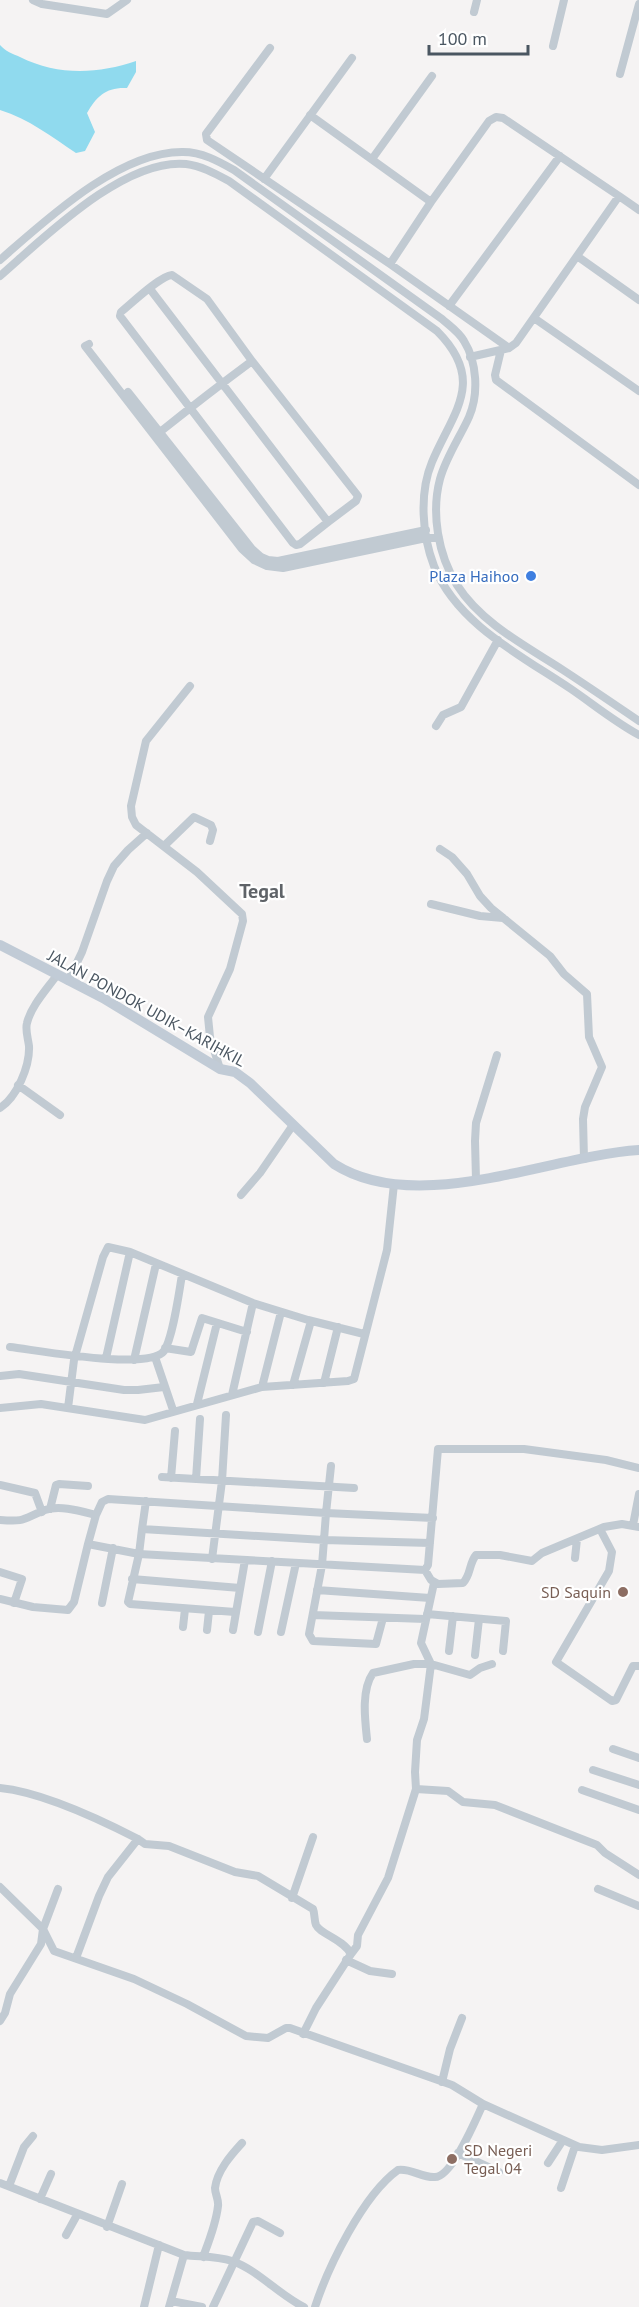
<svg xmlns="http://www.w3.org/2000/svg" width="639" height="2307" viewBox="0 0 639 2307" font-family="'PT Sans',sans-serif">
  <rect width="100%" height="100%" fill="#f5f3f3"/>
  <path fill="#90daee" d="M0 45C5 51 13 54 20 57 58 76 98 74 136 61V72L127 88C106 87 97 96 87 113L95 132 85 151 76 153C52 137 29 119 0 110Z"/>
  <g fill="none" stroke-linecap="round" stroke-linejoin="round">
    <path stroke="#c1cad2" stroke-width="8" d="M33 0 42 4 107 14 127 0
      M474 12 477 0
      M553 46 564 0
      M270 48 206 134 207 140 390 264 509 348
      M620 74 639 4
      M310 115 431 202
      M372 159 432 76
      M264 179 352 58
      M577 256 639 300
      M0 260C46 220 119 151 183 152 202 152 218 161 234 170L442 319C450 326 459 332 464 341 477 362 479 394 469 417 460 437 446 457 440 479 431 513 438 555 457 585 481 623 526 646 563 670 589 687 614 704 639 721
      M390 264 431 202 489 121 496 117 503 118 619 196
      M0 276C45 237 124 158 186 164 202 166 216 174 229 181L437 331C487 381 453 412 432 462 419 493 422 535 434 566 457 624 522 656 571 689 593 704 615 722 639 735
      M150 289 328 522 300 544 296 545 293 543 120 316 121 312C132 303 160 276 172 275L207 299 252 361C221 384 190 408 160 432L155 435
      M449 306 560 156
      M534 318 639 391
      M89 344 85 346 242 549 254 560 267 566 283 568 426 538H439
      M501 350 495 375 496 380 639 485
      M470 357 509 348 516 343 619 196 639 210
      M252 361 358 496 356 501 328 522
      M128 392 252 549 261 557 268 560 278 561 426 530
      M190 686 146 741 131 806 132 817 136 825 197 872 242 914 243 921 230 969 208 1017 210 1037 220 1069
      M436 726 443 715 461 707 498 640
      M165 845 194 817 211 825 213 830 210 841
      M440 849 452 857 467 874 480 896 491 908 550 956 564 974 587 994 589 1037 602 1067 585 1107 583 1119 584 1159
      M431 904 480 916 503 918
      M68 981 82 952 107 881 114 866 128 850 147 833
      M18 1085 60 1115
      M0 1108C17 1097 30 1066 29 1046 28 1038 25 1030 27 1023 31 1006 47 989 57 975
      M476 1180 475 1141 476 1123 497 1055
      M241 1195 260 1173 293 1125
      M10 1347C37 1350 149 1371 164 1351 173 1338 179 1292 182 1275
      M165 1348 191 1352 202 1318 247 1332
      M155 1357 173 1410
      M106 1358 130 1252
      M134 1360 156 1264
      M0 1376 19 1374 124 1390H138L164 1387
      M324 1383 338 1327
      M293 1385 311 1321
      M262 1387 281 1312
      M232 1395 253 1303
      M197 1404 217 1323
      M0 1408 41 1404 145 1420 262 1387 348 1381 354 1379 387 1250 394 1184
      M68 1408 74 1360 103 1257 108 1247 130 1252 253 1303 308 1320 364 1334
      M331 1466 326 1513 433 1518
      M162 1477 354 1488
      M171 1478 175 1431
      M196 1479 200 1419
      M0 1485 35 1493 42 1512
      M50 1509 56 1485 59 1484 88 1486
      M0 1520C27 1522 22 1519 45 1510 60 1505 80 1511 96 1515L102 1502 108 1499 326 1513 324 1540 142 1529 139 1554 425 1570 428 1565 438 1449H524L606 1460 639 1468
      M633 1525 639 1494
      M142 1529 146 1501
      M600 1529 612 1552 609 1571 556 1662 612 1701 616 1700 633 1666H639
      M88 1544 96 1515
      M575 1558 577 1539
      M212 1559 222 1481 226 1415
      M425 1570 431 1580 438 1584 463 1583C471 1575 469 1563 476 1555H500L532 1561 542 1553 604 1527 622 1524 639 1527
      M0 1572 22 1579 14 1603
      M132 1579 240 1588
      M317 1590 430 1598
      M0 1599 33 1607 68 1610 74 1602 88 1544 139 1554 128 1602 130 1604 235 1612
      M102 1603 113 1548
      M427 1614 506 1621 503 1651
      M313 1615 425 1619
      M383 1618 376 1644 313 1641 309 1634 322 1565 324 1540 430 1543
      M183 1627 185 1609
      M207 1630 209 1611
      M233 1630 245 1560
      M258 1632 272 1561
      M281 1632 296 1563
      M449 1651 453 1616
      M475 1655 479 1619
      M367 1739C365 1720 361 1690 373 1673L414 1664H431L470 1675 480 1668 492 1664
      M613 1749 639 1758
      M593 1770 639 1785
      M0 1788C41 1792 101 1820 138 1839L145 1844 169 1846 235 1872 258 1876 313 1909C315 1914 314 1920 316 1925 320 1934 343 1939 351 1954L316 2008 303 2034
      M416 1789 448 1791 463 1802 495 1805 597 1845 605 1853 639 1875
      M582 1790 639 1810
      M0 1887 43 1929 54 1951 134 1979 187 2004 246 2036 268 2038 286 2028H290L452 2085 483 2104
      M598 1889 639 1906
      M292 1898 313 1837
      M351 1954 357 1946 358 1935 388 1878 416 1789 415 1772 417 1740 424 1719 431 1664 421 1643 434 1583
      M76 1958 99 1896 108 1877 138 1839
      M346 1960 370 1971 392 1974
      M0 2021 5 2013 10 1994 41 1944 43 1929 58 1889
      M442 2082 450 2049 462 2018
      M458 2153 499 2172
      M548 2163 563 2140
      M0 2183 184 2255C200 2257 216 2256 232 2261 258 2270 279 2295 304 2307
      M9 2186 24 2147 33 2136
      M561 2188 575 2146
      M40 2199 51 2174
      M107 2227 122 2184
      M66 2235 77 2215
      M203 2257C209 2241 216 2224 218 2206 219 2200 215 2194 215 2188 217 2171 231 2155 242 2143
      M171 2301 202 2307
      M144 2307 159 2245
      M169 2307 184 2255
      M213 2307 253 2222 258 2221 280 2233
      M315 2307C328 2267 363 2195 398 2170 411 2168 422 2178 435 2177 452 2177 476 2119 483 2104L579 2147 602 2150 639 2145"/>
    <path stroke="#c1cbd6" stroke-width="10" d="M0 945 103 998 220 1069 235 1072 250 1083 334 1164C417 1217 548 1156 639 1150"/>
  </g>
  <circle fill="#3f7fe0" stroke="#fff" stroke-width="2" cx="531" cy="576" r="6"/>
  <g fill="#8d6e63" stroke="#fff" stroke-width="2">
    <circle cx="623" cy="1592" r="6"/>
    <circle cx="452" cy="2159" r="6"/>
  </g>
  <g text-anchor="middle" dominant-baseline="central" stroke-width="4.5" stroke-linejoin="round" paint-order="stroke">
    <g font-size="16" fill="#366cbe" stroke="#fff" text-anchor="end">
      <text x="519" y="576">Plaza Haihoo</text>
    </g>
    <g font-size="16" fill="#4a5661" stroke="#fff">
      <text transform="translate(147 1008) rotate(29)">JALAN PONDOK UDIK–KARIHKIL</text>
    </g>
    <g font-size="16" fill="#785e54" stroke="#fff" text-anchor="end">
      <text x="611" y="1592">SD Saquin</text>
      <text x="464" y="2150" text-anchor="start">SD Negeri<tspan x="464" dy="18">Tegal 04</tspan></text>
    </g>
    <g font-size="20" font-weight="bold" fill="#5f6368" stroke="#fff">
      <text x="262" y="891">Tegal</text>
    </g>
  </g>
  <path d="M429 45v9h99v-9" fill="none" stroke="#4a5661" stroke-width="3"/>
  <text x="438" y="45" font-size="18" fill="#4a5661" stroke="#ffffff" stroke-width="4.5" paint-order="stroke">100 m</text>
</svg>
